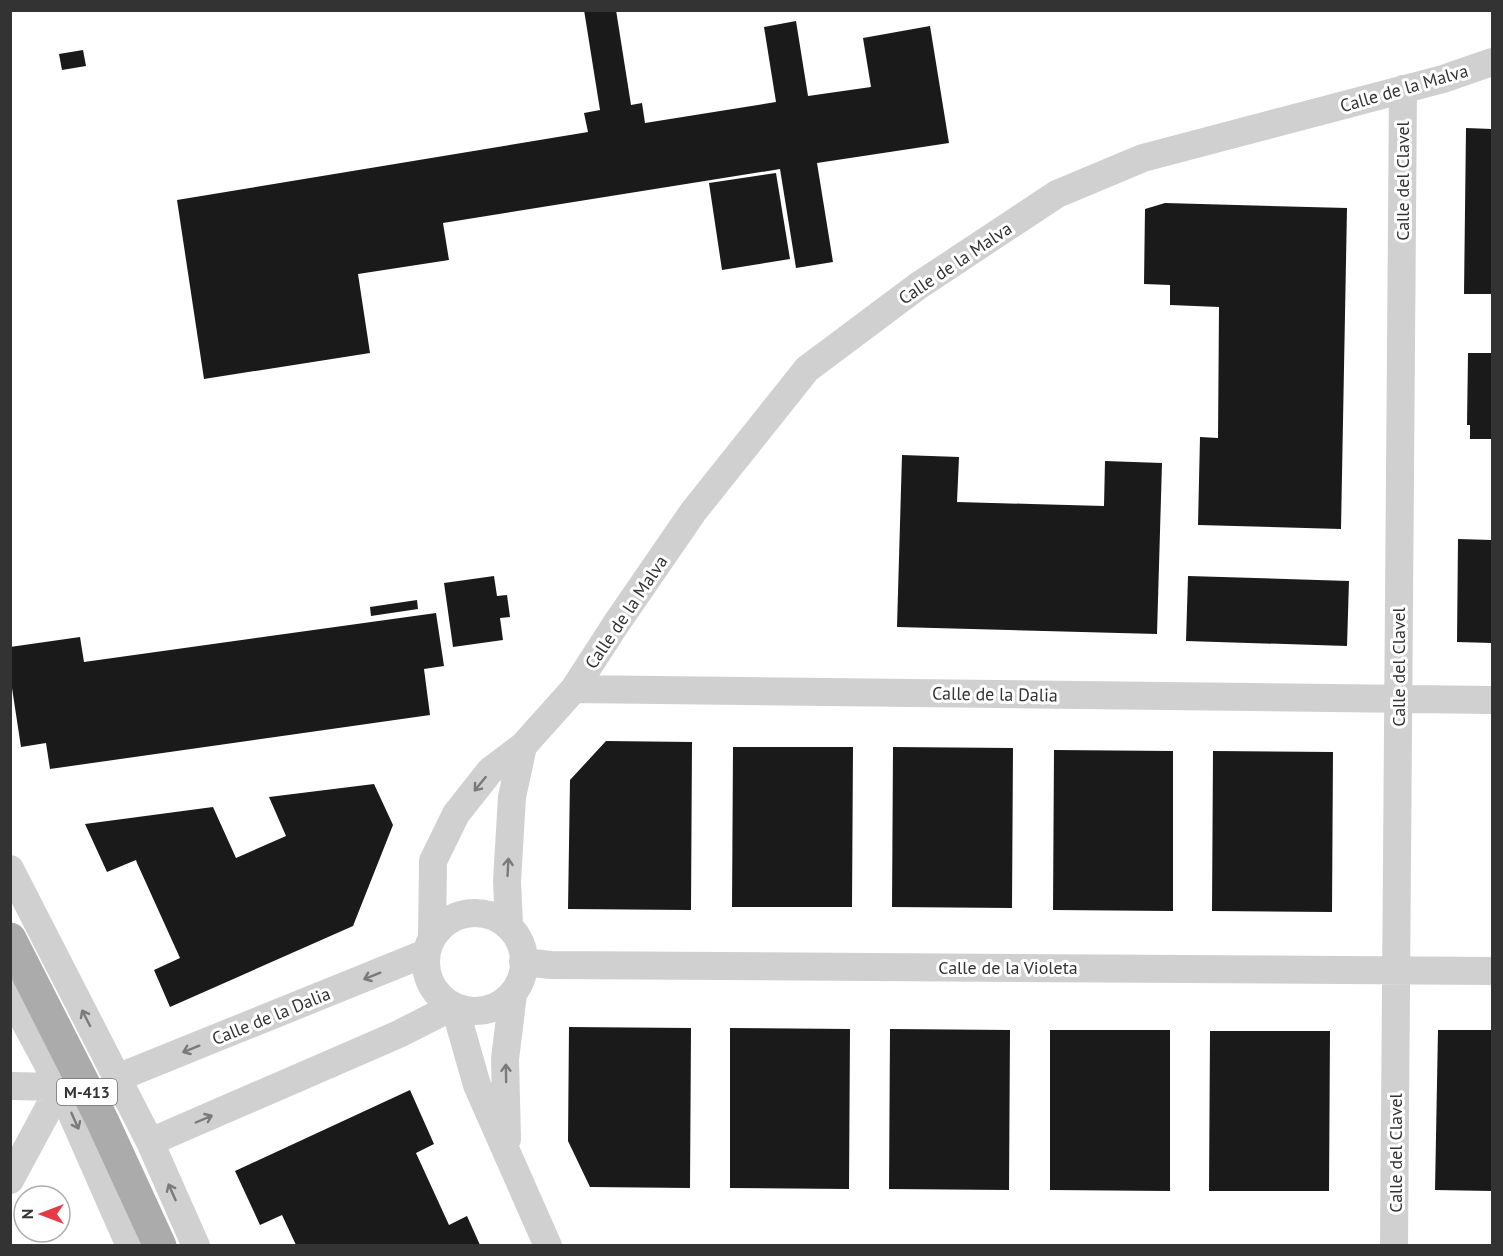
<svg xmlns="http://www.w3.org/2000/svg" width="1503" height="1256" viewBox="0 0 1503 1256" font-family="'PT Sans',sans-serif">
  <rect width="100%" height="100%" fill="#fff"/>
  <path fill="#1a1a1a" d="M584 10H616L631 105 642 103 645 123 776 102 764 27 796 21 808 96 871 87 863 38 930 26 949 143 817 163 833 262 796 268 780 169 443 223 449 260 358 274 370 353 204 379 177 200 588 132 584 113 600 110Z
    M83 50 86 66 62 70 59 54Z
    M1466 128 1492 129V294H1464Z
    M776 173 790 259 722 270 709 183Z
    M1165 203 1347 208 1341 529 1198 525 1200 437 1218 438 1219 307 1170 305V285L1144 284 1145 209Z
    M1468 353H1492V439H1470V425H1467Z
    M902 455 959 457 957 502 1031 504 1104 506 1105 461 1162 463 1157 634 897 627Z
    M1458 539 1492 540V643L1457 642Z
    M494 576 497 596 507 595 510 617 500 618 503 640 453 647 444 583Z
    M1188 576 1349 581 1347 646 1186 641Z
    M417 600 418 609 371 616 370 607Z
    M436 613 444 666 424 669 430 715 50 769 46 743 21 747 10 675V647L80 637 84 662Z
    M606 741 692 742 691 910 568 909 570 780Z
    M733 747H853L852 907H732Z
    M893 747 1013 748 1012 908 892 907Z
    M1054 750 1173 751V911L1053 910Z
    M1213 751 1333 752 1332 912 1212 911Z
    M374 784 393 825 353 926 170 1007 154 970 180 958 137 863 136 860 107 872 85 824 213 807 236 858 286 836 269 797Z
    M569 1027 691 1028 690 1188 590 1187 568 1141Z
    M730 1028 850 1029 849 1189 730 1188Z
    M890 1029 1010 1030 1009 1190 889 1189Z
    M1050 1030H1170V1191L1050 1190Z
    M1438 1030H1492V1191L1435 1190Z
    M1210 1031H1330L1329 1191H1209Z
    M410 1090 434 1144 416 1153 449 1225 467 1216 480 1245H296L282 1215 260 1225 235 1171Z"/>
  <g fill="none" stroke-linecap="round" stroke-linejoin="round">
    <path stroke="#d0d0d0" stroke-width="28" d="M574 689 1492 700
      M10 869 150 1142 196 1246
      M426 962a49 49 0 1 1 98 0a49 49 0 1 1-98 0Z
      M509 925 507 881 512 797 523 746
      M432 936 433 861 456 814 490 771 523 746 574 689 616 624 693 512 807 369 918 286 1057 194 1143 158 1443 79 1492 62
      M523 962 551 965 1492 971
      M10 994 60 1087 130 1246
      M455 1008 477 1085 548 1246
      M117 1078 426 953
      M10 1086 60 1087 10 1180
      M507 1139 505 1059 513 994
      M150 1142 399 1034 452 1007
      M1394 1246 1403 89"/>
    <path stroke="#ababab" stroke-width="33" d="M10 939 102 1120 160 1246"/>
  </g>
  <defs><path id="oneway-shaft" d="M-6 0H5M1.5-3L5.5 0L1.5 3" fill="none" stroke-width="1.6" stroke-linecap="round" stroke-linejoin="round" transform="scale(1.5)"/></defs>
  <g stroke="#7a7a7a">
    <use href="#oneway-shaft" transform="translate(480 784) rotate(129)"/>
    <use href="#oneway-shaft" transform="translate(508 867) rotate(-87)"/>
    <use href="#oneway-shaft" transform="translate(372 976) rotate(158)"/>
    <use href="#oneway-shaft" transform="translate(86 1018) rotate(-117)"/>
    <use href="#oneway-shaft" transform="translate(191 1049) rotate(158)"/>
    <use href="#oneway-shaft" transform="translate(506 1073) rotate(-91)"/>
    <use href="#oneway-shaft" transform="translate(204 1119) rotate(-23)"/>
    <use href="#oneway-shaft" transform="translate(75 1121) rotate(66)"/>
    <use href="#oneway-shaft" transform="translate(172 1192) rotate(-114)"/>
  </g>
  <g text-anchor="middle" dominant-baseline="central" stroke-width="6" stroke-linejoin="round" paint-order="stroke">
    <rect fill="#fff" stroke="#707070" stroke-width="1.5" x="57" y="1079" width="60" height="26" rx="4.5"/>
    <g font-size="16" font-weight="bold" fill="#333">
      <text x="87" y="1092">M-413</text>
    </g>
    <g font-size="18" fill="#333" stroke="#fff">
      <text transform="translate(1404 88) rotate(-16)">Calle de la Malva</text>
      <text transform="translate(1402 181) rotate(-90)">Calle del Clavel</text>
      <text transform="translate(955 263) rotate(-34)">Calle de la Malva</text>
      <text transform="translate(626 612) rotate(-56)">Calle de la Malva</text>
      <text transform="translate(1398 667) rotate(-90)">Calle del Clavel</text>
      <text transform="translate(995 694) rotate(1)">Calle de la Dalia</text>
      <text x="1008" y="967">Calle de la Violeta</text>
      <text transform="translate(271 1016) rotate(-22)">Calle de la Dalia</text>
      <text transform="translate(1395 1153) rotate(-90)">Calle del Clavel</text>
    </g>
  </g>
  <rect width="1503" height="1256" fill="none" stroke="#333333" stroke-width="24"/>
  <g transform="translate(42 1214) rotate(270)"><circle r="28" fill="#ffffff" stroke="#adadad" stroke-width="1.5"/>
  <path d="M0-4.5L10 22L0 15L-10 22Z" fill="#e63946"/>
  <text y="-9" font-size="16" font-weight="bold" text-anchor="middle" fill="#333333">N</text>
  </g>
</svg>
